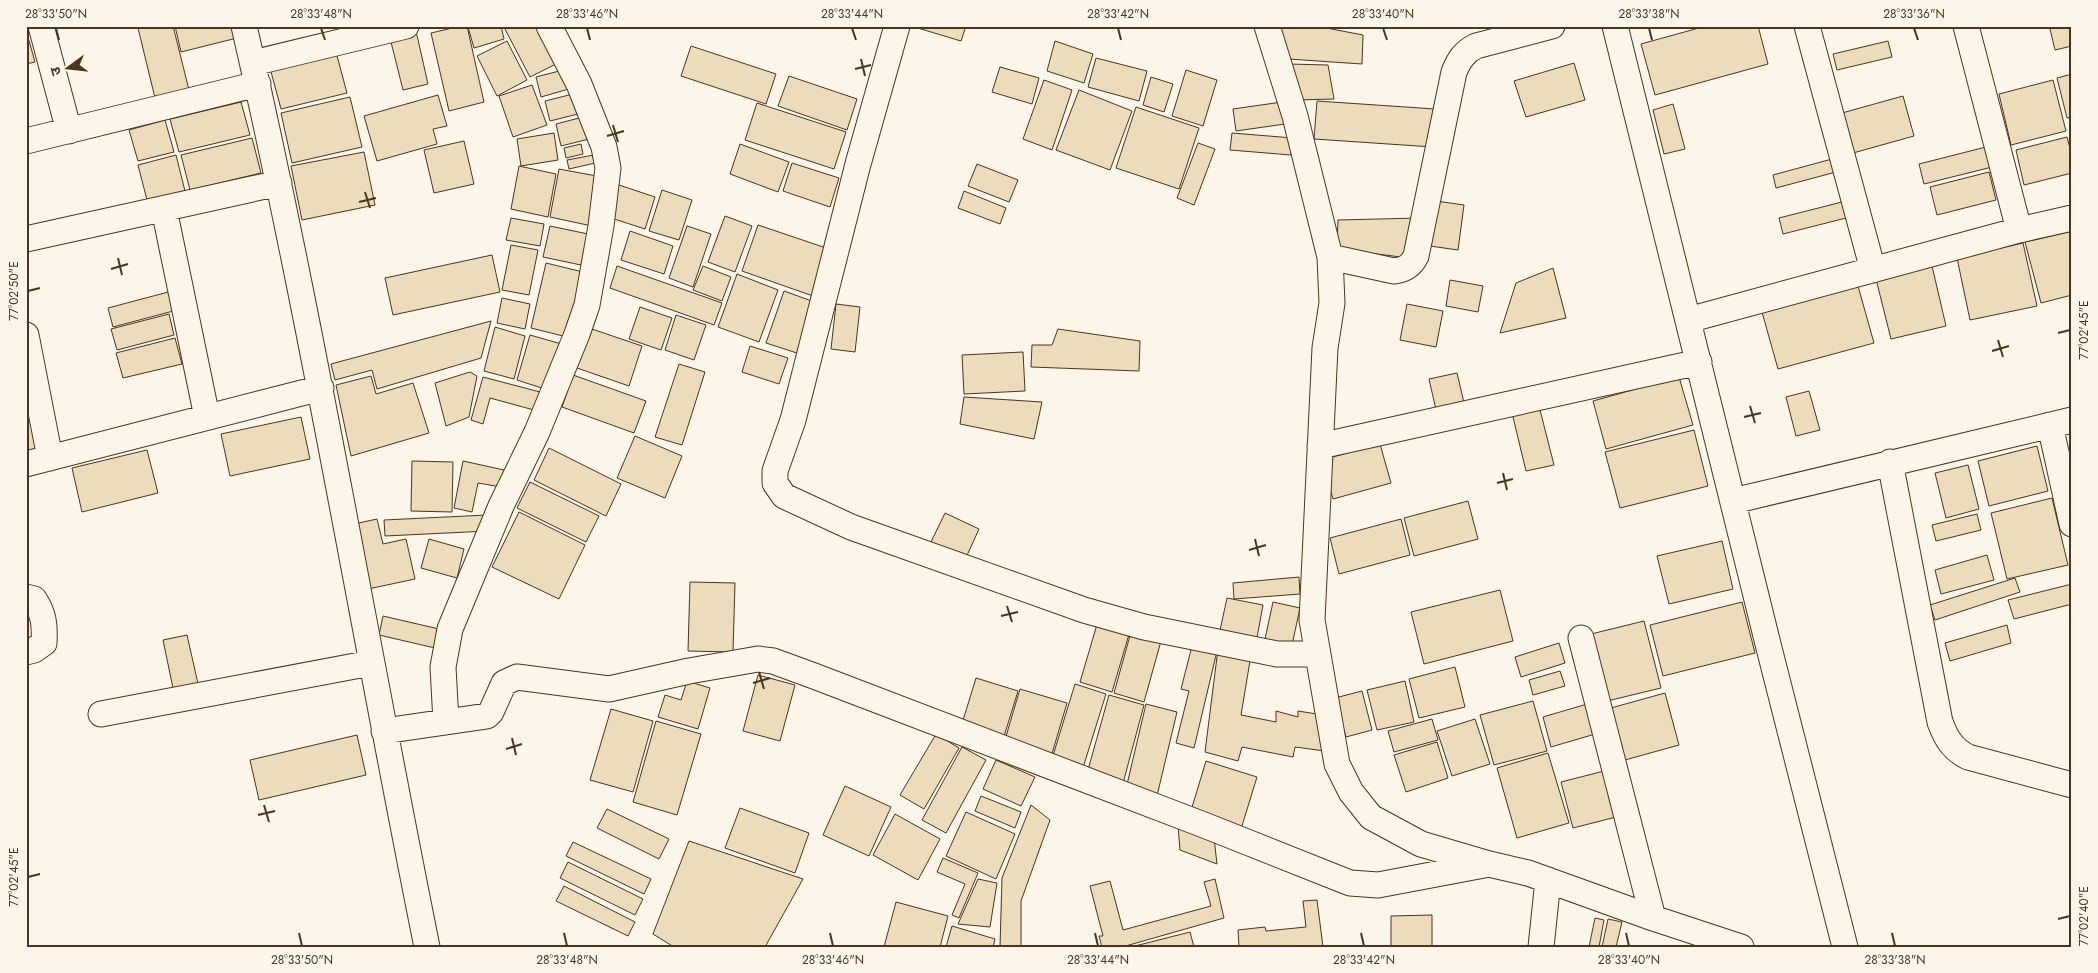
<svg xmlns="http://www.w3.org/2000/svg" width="2098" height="973" viewBox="0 0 2098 973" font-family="Jost,'Noto Sans Devanagari',sans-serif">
  <rect width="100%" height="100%" fill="#fbf6e9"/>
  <path fill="#ecdcbc" stroke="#4a3520" d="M146 26H173L189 90 155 98 138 28Z
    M175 26H234L237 38 181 52Z
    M461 26H467L484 102 449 111 431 33Z
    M471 26H501L504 39 474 48 468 27Z
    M510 26H544L562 61 530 77 505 29Z
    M911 26H966L961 41Z
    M1276 26H1316L1363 35 1362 64 1288 59Z
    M1706 26H1758L1768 64 1655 95 1641 44Z
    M2059 26H2072V46L2055 50 2050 29Z
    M26 30 35 62 26 64Z
    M416 31 428 84 403 90 390 38Z
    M507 41 527 80 497 96 477 56Z
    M1055 41 1093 54 1084 83 1047 71Z
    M1888 41 1892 57 1837 70 1833 54Z
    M691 46 776 74 766 104 681 76Z
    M336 52 347 93 281 109 270 68Z
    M1096 58 1147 71 1139 101 1088 87Z
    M1574 63 1585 100 1526 117 1514 81Z
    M1288 64 1328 65 1334 99 1297 100Z
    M1000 67 1039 78 1032 104 992 92Z
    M567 69 572 88 541 97 536 77Z
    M1186 70 1217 80 1203 126 1172 116Z
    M2072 74V117L2067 118 2057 78Z
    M789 76 857 99 847 130 778 106Z
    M1151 77 1173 84 1164 112 1143 105Z
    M1044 80 1072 90 1052 150 1023 139Z
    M2053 80 2066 131 2011 145 1999 94Z
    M532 85 547 125 513 137 499 96Z
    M1079 90 1132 111 1110 170 1056 150Z
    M577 93 582 113 550 121 545 101Z
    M438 95 447 126 433 129 437 144 377 161 364 116Z
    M1903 96 1914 136 1853 153 1842 113Z
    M350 97 362 147 292 163 281 113Z
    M1317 101 1435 109 1433 147 1314 139Z
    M241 102 250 135 179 152 170 119Z
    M1282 102 1285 124 1236 131 1233 109Z
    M757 103 846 132 834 169 745 140Z
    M1673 104 1685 149 1664 154 1653 110Z
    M1136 107 1199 128 1179 189 1116 168Z
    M583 117 589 139 561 146 556 124Z
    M165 120 174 152 138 161 129 130Z
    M554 133 558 160 521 166 517 139Z
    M1232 133 1293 138 1291 155 1230 150Z
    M2067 137 2072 156V173L2024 185 2016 150Z
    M252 138 261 173 190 190 181 155Z
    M464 141 474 184 434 193 424 150Z
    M1198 143 1215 149 1194 205 1177 198Z
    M581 144 583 154 566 158 564 148Z
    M740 144 789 162 778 192 730 174Z
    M1986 147 1992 167 1924 184 1919 164Z
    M364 152 375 205 302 220 291 166Z
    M176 155 185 191 147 200 138 165Z
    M594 155 595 163 569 169 567 160Z
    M1832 159 1836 172 1776 188 1773 175Z
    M792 163 839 178 830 207 783 191Z
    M977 164 1018 180 1009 202 968 186Z
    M519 166 556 174 548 217 511 209Z
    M559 169 602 177 592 226 550 217Z
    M1989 172 1996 200 1937 215 1930 187Z
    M616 184 655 197 645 229 605 216Z
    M662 190 692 200 679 240 649 231Z
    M964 191 1006 208 1000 224 958 208Z
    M1429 200 1464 205 1458 250 1423 245Z
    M1842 202 1846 218 1783 234 1779 218Z
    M725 216 752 226 735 272 708 262Z
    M511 218 544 224 540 246 506 240Z
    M1420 218 1409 258 1337 249 1338 220Z
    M758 225 829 249 813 296 742 271Z
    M550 226 588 234 581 265 543 257Z
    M687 226 711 234 693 287 669 278Z
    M630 231 673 246 664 274 621 260Z
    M2072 231V295L2041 303 2025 242Z
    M2023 243 2037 306 1970 320 1957 258Z
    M511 245 538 250 529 295 502 290Z
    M492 255 500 292 393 315 385 278Z
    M546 263 583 272 567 337 531 328Z
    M617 266 722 303 714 325 610 288Z
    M703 266 731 277 722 301 693 290Z
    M1932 266 1946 326 1891 339 1876 279Z
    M1553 268 1566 318 1500 333 1516 283Z
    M737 274 778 290 759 342 718 327Z
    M1856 279 1874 343 1778 369 1760 305Z
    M1450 280 1483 286 1478 312 1446 306Z
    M172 291 177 310 113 327 108 308Z
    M784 291 820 304 803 355 766 343Z
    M502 298 530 304 525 329 497 323Z
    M836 304 860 307 855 352 831 349Z
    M1407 304 1443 311 1436 347 1400 340Z
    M640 307 672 318 661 350 629 339Z
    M169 314 174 335 117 350 111 329Z
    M676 315 706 325 694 360 665 350Z
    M491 321 481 358 377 389 372 370 335 380 331 364Z
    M495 327 525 336 514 379 484 371Z
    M589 328 642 346 629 386 577 368Z
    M1058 329 1140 341 1139 371 1031 367 1032 345H1052Z
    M530 335 565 345 551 391 517 380Z
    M175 338 182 364 123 378 116 353Z
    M750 346 788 358 779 384 742 372Z
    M1023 352 1025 391 964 394 962 355Z
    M679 364 705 372 682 445 655 437Z
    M470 372 477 376 469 417 446 426 435 383Z
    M1457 373 1465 407 1437 414 1429 379Z
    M573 375 646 401 634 433 562 407Z
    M371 376 376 394 413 383 429 433 351 456 336 385Z
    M483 377 540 392 534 410 490 398 483 424 471 420Z
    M1679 377 1693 425 1606 449 1593 401Z
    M1809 391 1820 430 1796 436 1786 397Z
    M964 397 1042 402 1034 439 960 424Z
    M1539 406 1554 465 1526 471 1512 413Z
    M301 417 310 459 230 476 221 434Z
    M35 420 42 448 26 451V423Z
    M1694 430 1708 486 1620 508 1605 452Z
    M635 436 682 456 665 498 617 478Z
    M1380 444 1391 483 1333 499 1322 460Z
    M2037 446 2048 491 1989 506 1978 461Z
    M549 448 621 484 606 516 534 480Z
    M147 450 158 493 82 512 72 468Z
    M412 461 453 462 452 512 411 511Z
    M463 461 504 470 501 487 478 483 472 512 454 508Z
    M1968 465 1979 509 1946 518 1935 473Z
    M530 482 599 516 586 542 517 508Z
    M2052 498 2068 565 2007 579 1991 513Z
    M1468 501 1478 539 1414 556 1404 518Z
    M519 512 585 545 559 599 492 567Z
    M945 513 979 529 964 562 929 546Z
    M1977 514 1981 530 1936 541 1932 525Z
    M487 515 488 531 385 536 384 520Z
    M377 519 383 544 406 539 415 579 368 589 354 524Z
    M1401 519 1410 555 1339 574 1330 538Z
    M429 539 464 549 457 578 421 568Z
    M1722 541 1733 589 1669 604 1657 556Z
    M1987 555 1994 580 1941 594 1935 570Z
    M1299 577 1300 594 1234 599 1233 583Z
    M2015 578 2020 592 1935 620 1930 605Z
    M690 582 735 583 733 652 688 651Z
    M2072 584V604L2014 619 2008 600Z
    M1500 590 1513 641 1424 664 1411 612Z
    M1227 598 1263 605 1256 643 1219 635Z
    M1273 602 1300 608 1292 645 1265 639Z
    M1742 602 1755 653 1663 676 1650 625Z
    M383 616 439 629 435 648 379 635Z
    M1098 621 1130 631 1112 692 1080 682Z
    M1644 621 1661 688 1603 702 1587 635Z
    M2007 625 2011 643 1950 661 1945 643Z
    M1131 632 1161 641 1144 702 1114 693Z
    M187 635 199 688 174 693 163 640Z
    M1559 643 1565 663 1521 677 1515 657Z
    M1192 646 1217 651 1194 748 1176 743 1189 691 1181 689Z
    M1218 649 1251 655 1241 715 1276 722V711L1298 717V711L1323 715 1325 751 1295 747 1293 757 1242 747 1238 761 1205 752Z
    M1455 667 1465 707 1419 718 1409 679Z
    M1560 671 1565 686 1533 695 1529 680Z
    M758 675 795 685 780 741 743 731Z
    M976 678 1018 691 1002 743 960 730Z
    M687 681 710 688 698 729 658 717 665 695 681 700Z
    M1405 681 1414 722 1377 730 1367 690Z
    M1075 684 1106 694 1082 771 1051 762Z
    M1020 689 1067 703 1051 757 1004 743Z
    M1362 691 1372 730 1346 737 1335 698Z
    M1665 693 1679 745 1625 760 1611 708Z
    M1109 695 1144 705 1122 787 1086 777Z
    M1533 701 1547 751 1494 765 1480 715Z
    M1594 702 1602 732 1551 747 1543 717Z
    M1146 704 1177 712 1156 800 1125 793Z
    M611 709 653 721 633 792 590 780Z
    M1432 719 1438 740 1394 752 1388 731Z
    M1475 719 1490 764 1452 776 1437 731Z
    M656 721 701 734 677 815 633 802Z
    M936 734 959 748 924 809 900 795Z
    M357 735 366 775 259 800 250 760Z
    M1437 742 1448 778 1406 792 1394 755Z
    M962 747 986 760 946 833 922 820Z
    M1548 753 1569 823 1517 838 1497 768Z
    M996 760 1035 777 1021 806 983 789Z
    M1206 761 1257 777 1241 829 1190 814Z
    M1612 769 1624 815 1573 828 1561 782Z
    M845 786 891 807 869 856 823 835Z
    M981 796 1021 812 1015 828 975 811Z
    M1031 805 1050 820 1021 901V947H1000L1002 878Z
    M740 808 809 833 795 873 725 848Z
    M607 809 669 839 659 859 597 828Z
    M966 812 1015 834 996 879 946 856Z
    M895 814 940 839 918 880 873 855Z
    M1178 826 1214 838 1217 864 1180 850Z
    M689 841 803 879 765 947H674L653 934Z
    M573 842 651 879 644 894 566 856Z
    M943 858 978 873 959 918 952 915 965 884 937 872Z
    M568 862 643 899 635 915 560 878Z
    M978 879 997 883 990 927 958 924Z
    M1215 879 1224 918 1122 947H1102L1099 936H1103L1090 886 1110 881 1123 930 1211 906 1204 882Z
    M564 886 635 922 628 936 556 901Z
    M1317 900 1323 947H1239L1238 930 1265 927 1266 931 1306 927 1303 901Z
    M896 902 948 916 940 947H884Z
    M1432 915V947H1391V916Z
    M1595 918 1604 920 1599 947H1589Z
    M1608 919 1622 922 1616 947H1602Z
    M952 926 995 939 993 947H946Z
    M1190 932 1194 947H1131Z"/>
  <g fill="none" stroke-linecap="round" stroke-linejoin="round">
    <g stroke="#4a3520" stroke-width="27">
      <path id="street" d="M41 26 69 131
        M244 26C314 331 365 640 427 947
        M897 26 858 164 793 420 775 471V483L784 496 851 527 1084 610 1144 627 1277 654H1318
        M1267 26 1295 116 1330 257 1332 303 1325 348 1312 620 1337 764 1351 792 1371 817 1421 844 1489 864 1528 873 1653 918 1741 947
        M1615 26 1768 644 1845 947
        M1807 26 1873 270
        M1966 26 2019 230
        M253 63 406 26
        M26 141 258 84
        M164 209 207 417
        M26 239 279 183
        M1330 257 1394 271C1405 270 1411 266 1416 256L1454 72C1459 60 1464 52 1476 46L1552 26
        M1688 320 2019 230 2072 218
        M26 335 50 458
        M2050 425 2072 524
        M1320 446 1699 362
        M1890 462 1940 722C1946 738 1952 749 1968 757L2072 785
        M26 464 321 388
        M1733 501 2072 420
        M26 597 34 599C44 614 45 625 44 643L34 650 26 652
        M1581 638 1653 918
        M101 714 371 663
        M446 722 443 667 450 629 501 506 537 432 577 334 587 305 601 226 608 168 604 147 579 84 549 26
        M384 731 487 716 491 712 504 683 517 677 609 689 689 671 758 659 773 661 814 676 1204 825 1350 883 1378 885 1484 865
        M1541 947 1548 880"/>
    </g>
    <use href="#street" stroke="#fbf6e9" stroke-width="25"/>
  </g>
  <path fill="none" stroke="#4a3520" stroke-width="2" d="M56 28 59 40M321 28 325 40M587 28 590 40M852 28 856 40M1118 28 1121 40M1383 28 1387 40M1649 28 1652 40M1914 28 1918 40M861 59 865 76M855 69 871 65M613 125 618 142M607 136 624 131M365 192 370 208M359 202 376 198M118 258 122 275M111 269 128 264M28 291 40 288M2058 333 2070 330M1998 340 2003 357M1992 351 2009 346M1750 406 1755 423M1744 417 1761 413M1503 473 1507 490M1497 483 1513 479M1255 539 1259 556M1249 550 1266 545M1007 606 1012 622M1001 616 1018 612M759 672 764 689M753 683 770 678M512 738 516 755M506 749 522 744M264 805 269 822M258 815 275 811M28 877 40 874M2058 919 2070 916M299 933 302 946M564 933 567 946M830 933 833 946M1095 933 1098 946M1361 933 1364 946M1626 933 1629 946M1892 933 1895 946"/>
  <rect width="2098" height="973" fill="none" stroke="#fbf6e9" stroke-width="55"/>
  <g transform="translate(68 68) rotate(255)" stroke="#fbf6e9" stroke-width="4" paint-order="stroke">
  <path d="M0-4L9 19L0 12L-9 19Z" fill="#4a3520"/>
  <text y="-8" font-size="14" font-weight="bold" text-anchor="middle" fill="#4a3520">उ</text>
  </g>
  <rect x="28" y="28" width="2042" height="918" fill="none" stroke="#4a3520" stroke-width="2"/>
  <g font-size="12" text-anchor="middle" fill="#4a3520">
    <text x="56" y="18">28°33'50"N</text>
    <text x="321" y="18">28°33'48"N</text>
    <text x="587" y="18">28°33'46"N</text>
    <text x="852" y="18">28°33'44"N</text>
    <text x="1118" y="18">28°33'42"N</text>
    <text x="1383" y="18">28°33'40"N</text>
    <text x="1649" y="18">28°33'38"N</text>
    <text x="1914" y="18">28°33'36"N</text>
    <text transform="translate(14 291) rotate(-90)" y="4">77°02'50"E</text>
    <text transform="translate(2084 330) rotate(-90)" y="4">77°02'45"E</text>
    <text transform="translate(14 877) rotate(-90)" y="4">77°02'45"E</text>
    <text transform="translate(2084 916) rotate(-90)" y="4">77°02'40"E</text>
    <text x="302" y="964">28°33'50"N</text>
    <text x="567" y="964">28°33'48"N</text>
    <text x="833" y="964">28°33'46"N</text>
    <text x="1098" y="964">28°33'44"N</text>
    <text x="1364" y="964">28°33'42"N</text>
    <text x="1629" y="964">28°33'40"N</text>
    <text x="1895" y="964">28°33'38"N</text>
  </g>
</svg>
